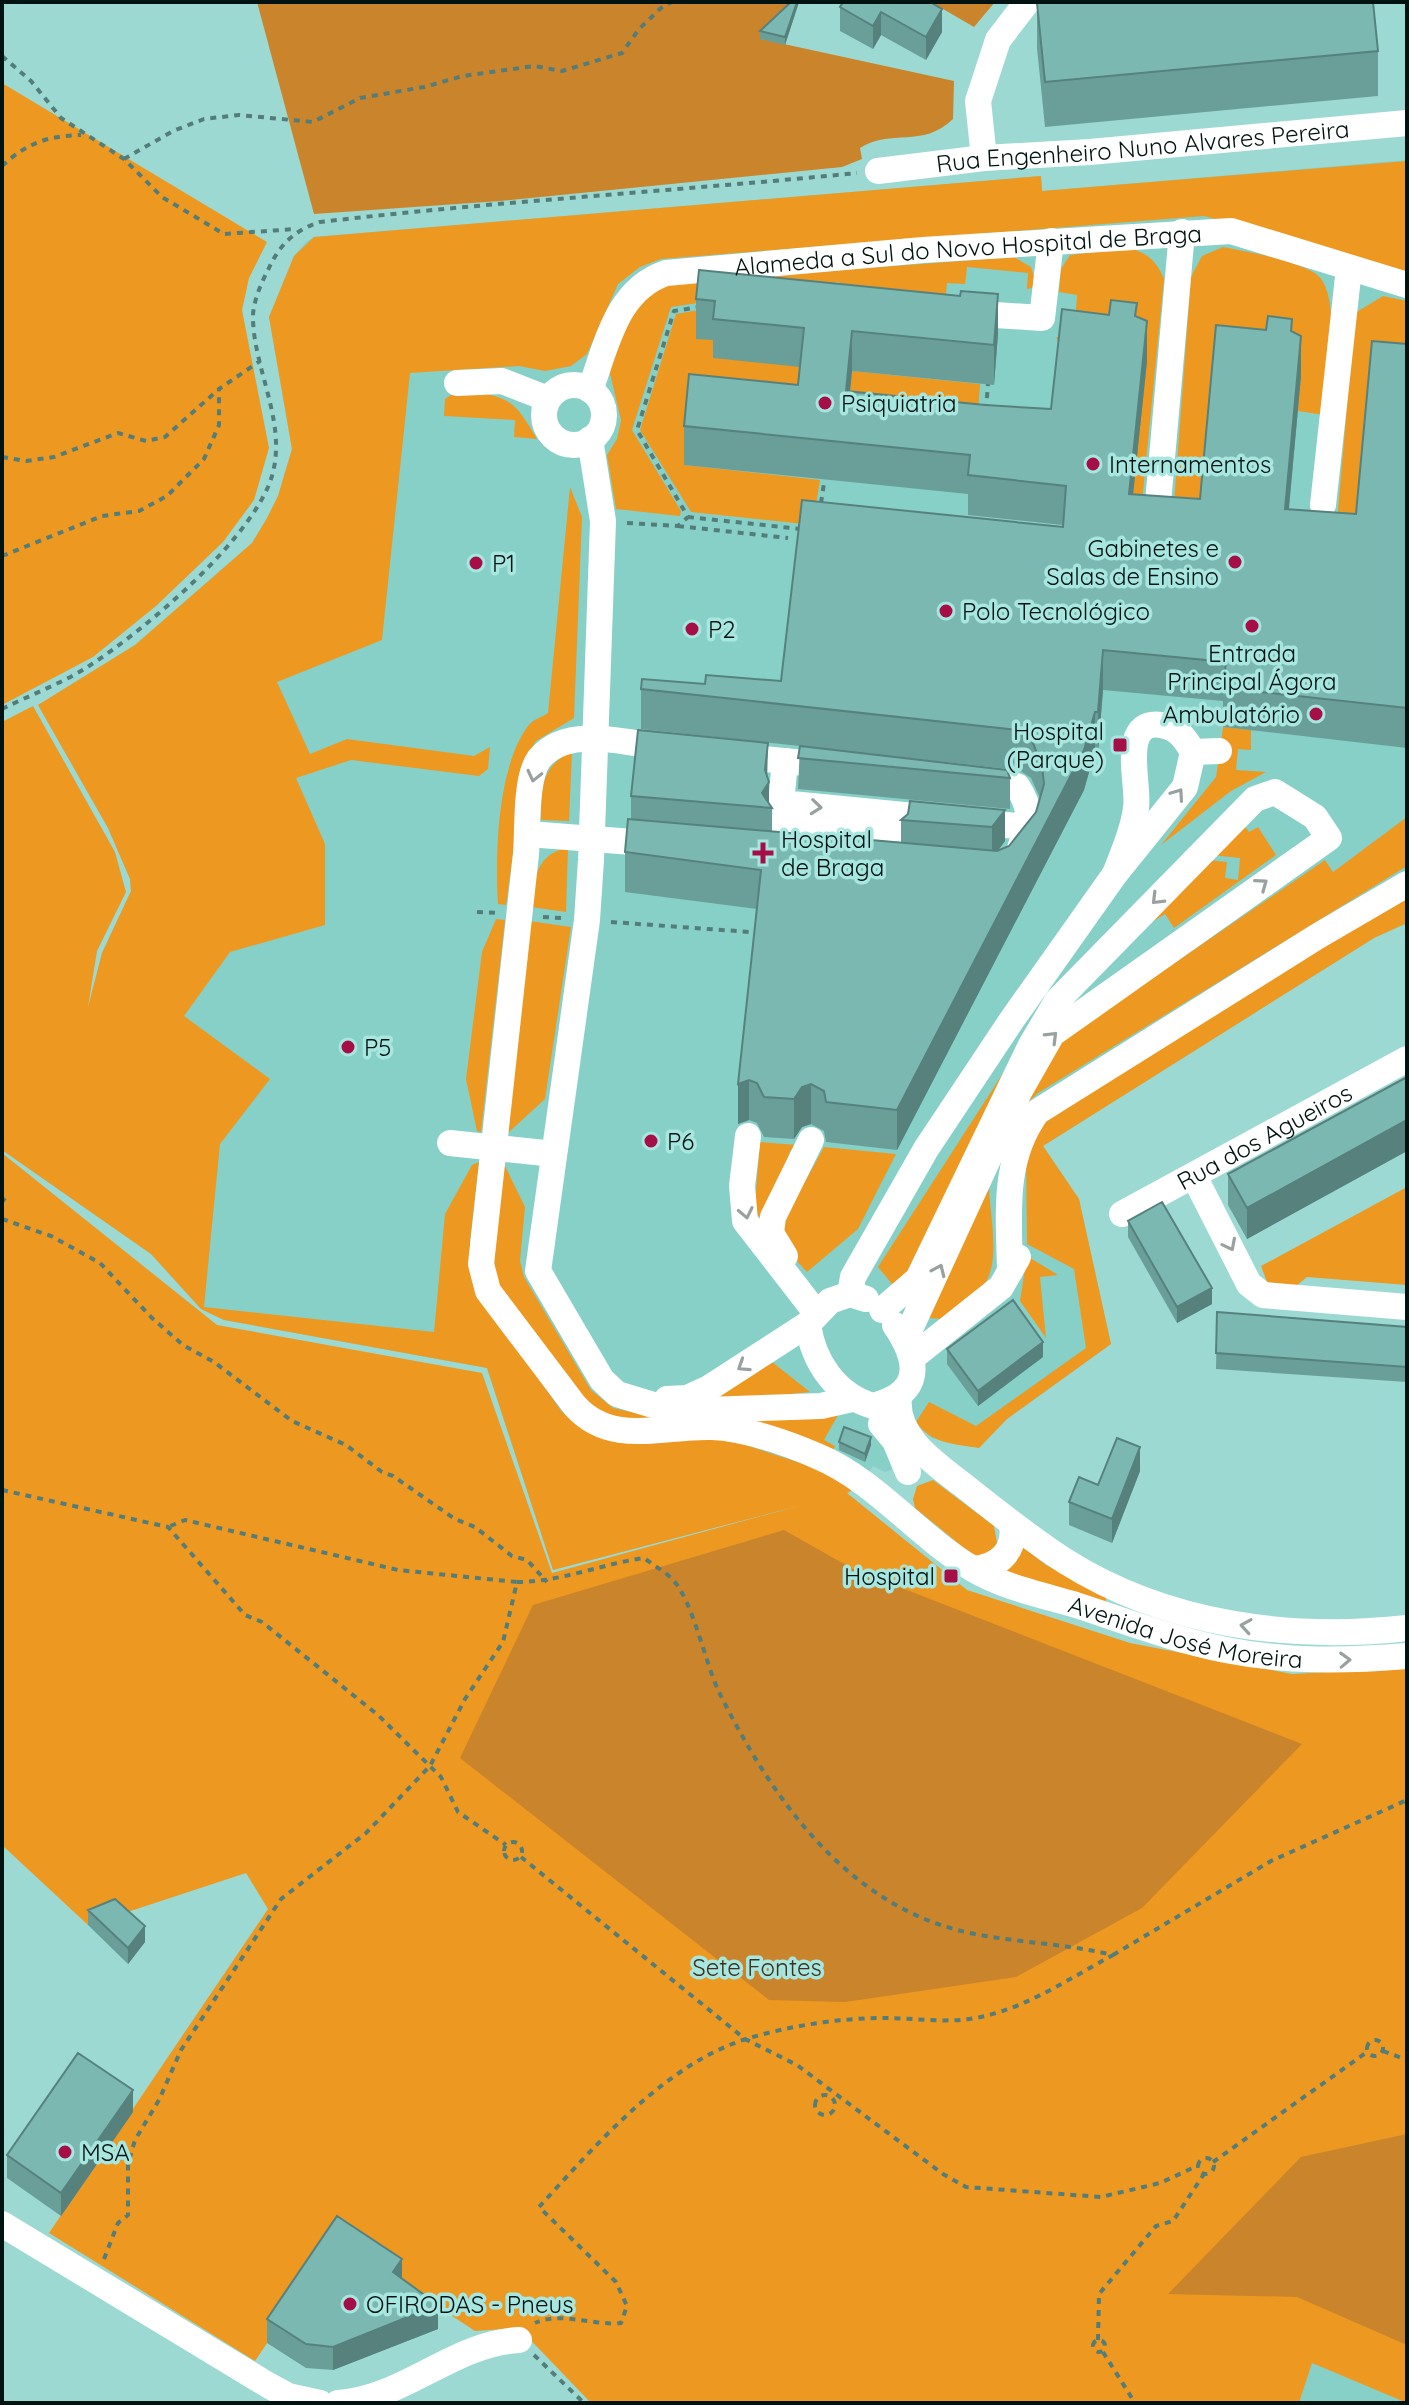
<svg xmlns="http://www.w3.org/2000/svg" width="1409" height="2405" viewBox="0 0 1409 2405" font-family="Quicksand,sans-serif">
  <rect width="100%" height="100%" fill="#9cd9d3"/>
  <path fill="#87d0c8" d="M1407 160V923L1374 938 1043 1146 1079 1199 1111 1344 1007 1419 979 1448 931 1438 917 1423 891 1470 885 1472 873 1466 858 1487 847 1493 553 1570 487 1368 224 1320 201 1309 151 1254 2 1150V1109L85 1021 102 953 131 891 130 879 108 828 38 705 135 645 252 543 267 518 278 496 292 449 269 317 294 256 306 242 314 237 1041 176 1042 191Z
    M1312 2362 1407 2403H1299Z"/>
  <path fill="#ed9820" d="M2 83 267 242 249 278 242 310 269 448 254 500 223 542 156 606 93 657 2 705Z
    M1407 161V273L1204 216 661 259 640 267 618 284 587 354 571 366 545 371 519 366 410 373 382 640 277 682 310 754 347 739 474 756 490 747 488 769 479 776 351 760 296 778 325 844V925L230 952 184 1016 270 1079 220 1144 204 1307 434 1332 445 1214 472 1165 479 1162 470 1241 474 1281 484 1302 562 1412 582 1427 616 1442 724 1438 825 1471 858 1487 847 1493 967 1590 1130 1643 1292 1674 1407 1668V2403L1312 2363 1299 2403H591L519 2328 475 2331 337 2240 255 2361 49 2233 268 1909 246 1873 88 1925 2 1845V1153L217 1325 482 1373 552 1573 802 1505 553 1570 487 1368 224 1320 201 1309 151 1254 2 1150V722L33 706 115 852 126 892 97 951 88 1007 102 953 131 891 130 879 108 828 38 705 135 645 252 543 267 518 278 496 292 449 269 317 294 256 314 237 1041 176 1042 191Z
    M1223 247C1252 253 1287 258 1313 272 1345 288 1326 383 1324 415L1298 411 1202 522 1173 517 1191 277 1202 256Z
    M1130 248C1148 254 1156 260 1164 279L1141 513 1056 337 1074 338 1077 295 1059 292 1061 269 1070 255Z
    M1014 257 1031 267 1036 283 1032 288 1027 289 1028 273 967 267 965 284 947 283 943 322 923 319 838 282 671 307 632 430 681 511 680 516 616 509 607 455 617 439 621 420 609 369 635 302 669 283Z
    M1383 296 1407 301V389L1358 536 1336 534 1355 313Z
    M699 310 715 340 804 368 801 392 684 465 820 480 813 525 691 512 640 430 676 314Z
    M852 371 980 384 976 444 846 431Z
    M475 392C514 398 517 406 537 439L514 437 515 420 444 416 445 399 454 393Z
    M570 487 582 517 574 718 536 741 526 758 506 905 498 904C495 854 497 768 528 726 532 720 542 717 548 713Z
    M1223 727 1251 730V750L1238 749 1236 770 1266 772 1231 791 1161 845 1216 777Z
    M572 752 569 821 541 820C541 790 541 765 572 752Z
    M1407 817V866L1038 1093 1025 1105 1058 1043 1325 860 1333 872Z
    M1242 823 1249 832 1258 827 1276 855 1174 928 1165 914 1152 922 1207 860 1227 862 1225 878 1238 880 1240 858 1211 855Z
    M568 848 566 912 531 907C534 880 536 853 568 848Z
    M1407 897V923L1374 938 1043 1146 1079 1199 1111 1344 1007 1419 979 1448C955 1444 931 1444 916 1422L929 1402 976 1426 1086 1348 1074 1269 1027 1244 1026 1155 1047 1118 1213 1012Z
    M496 919 505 920 481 1132 477 1131 466 1079 482 952Z
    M529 921 571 927 545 1099 507 1134Z
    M1020 1047 915 1273 897 1290 878 1267Z
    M760 1142 797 1145 790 1151 784 1172 753 1227Z
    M824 1147 896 1154 858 1229 807 1272 782 1245 783 1222Z
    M504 1164 525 1207 520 1261 524 1277 591 1390 613 1408 666 1420 608 1418 583 1399 502 1292C485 1250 497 1207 504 1164Z
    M1407 1187V1285L1307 1277 1296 1286 1267 1282 1261 1266Z
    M989 1188C990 1214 999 1254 988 1278 980 1296 955 1308 940 1319L921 1317Z
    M1027 1256 1058 1275 1040 1277 1046 1338 1020 1301Z
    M767 1358 810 1392 697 1404Z
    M838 1415 824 1440 835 1446 832 1452 738 1420Z
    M933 1480 994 1526 997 1543 990 1553 975 1557 915 1508 913 1499 917 1486Z
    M1019 1544 1046 1565 1107 1597 1104 1605 1003 1570Z"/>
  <path fill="#ca842b" d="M257 2H799L761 39 954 81 953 119C922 149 891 128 860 148L862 159 842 167 500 201 314 214Z
    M931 2H995L974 27Z
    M784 1530 853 1569 1302 1744 1142 1908 1016 1977 845 2002 769 2000 460 1758 533 1605Z
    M1407 2134V2345L1297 2297 1168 2294 1301 2157Z"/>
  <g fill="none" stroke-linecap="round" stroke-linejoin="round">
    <path stroke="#547d79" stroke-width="4" stroke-dasharray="6 6" stroke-linecap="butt" d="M2 56 31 81 61 118 124 159 162 197 224 234 296 229
      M124 159 173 131 204 119 239 115 313 122 360 98 424 87 463 76 534 66 562 71 622 53 639 29 661 8 672 2
      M2 166C27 143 47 136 81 135
      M986 410 988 383
      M2 457 26 461 54 457 118 433 146 441 165 437 219 389
      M821 503 824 483
      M688 517 801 529
      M627 523 678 526 688 517 637 430 674 311 699 307
      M678 526 788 538
      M2 556 102 516 139 511 167 496 204 459 219 425V389L260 361
      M2 709C30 695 63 683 89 666 146 629 241 548 268 487 292 431 255 376 253 320 252 304 261 283 269 268 280 244 295 230 320 222 499 201 678 191 857 173
      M477 912 498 913
      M543 917 562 918
      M611 922 750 932
      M2 1202 5 1198
      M2 1219 51 1236 100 1263 152 1318 183 1345 214 1362 292 1421 346 1445 382 1472 393 1476 455 1519 475 1527 512 1556 527 1560 547 1582
      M2 1490 168 1527 245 1615 262 1622 378 1715 441 1777 458 1812 506 1845
      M517 1582C561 1582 601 1564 644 1558 653 1565 666 1572 673 1580 693 1601 705 1663 719 1692 772 1799 849 1910 975 1934 1021 1943 1068 1944 1113 1955 1072 1977 1028 2007 981 2017 949 2024 916 2018 884 2018 838 2018 789 2026 746 2039 664 2065 595 2146 539 2207L616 2282 627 2306 621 2323C594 2326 560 2311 535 2323
      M504 1851a9 9 0 1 1 18 0a9 9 0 1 1-18 0Z
      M521 1857 745 2039 797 2065 943 2174 966 2187 1101 2197 1160 2183 1197 2166
      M1113 1955 1271 1861 1407 1800
      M1367 2048a8 8 0 1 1 16 0a8 8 0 1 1-16 0Z
      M1383 2051 1407 2060
      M815 2105a10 10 0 1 1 20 0a10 10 0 1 1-20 0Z
      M1198 2166a8 8 0 1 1 16 0a8 8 0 1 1-16 0Z
      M1213 2162 1367 2052
      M104 2259 118 2223 128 2215V2164L135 2140 159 2100 181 2050 281 1899 366 1833 430 1766 465 1699 503 1642 517 1582 398 1570 185 1520 168 1527
      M1093 2346a6 6 0 1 1 12 0a6 6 0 1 1-12 0Z
      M1098 2340 1099 2294 1156 2226 1173 2221 1204 2174
      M1103 2352 1135 2403
      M534 2355 584 2403"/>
    <g stroke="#fff" stroke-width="26">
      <path d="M984 158 978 101 998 40 1027 2"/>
      <path id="s1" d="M878 171 984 158 1090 152 1407 123"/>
      <path d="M965 313 1042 318 1051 241"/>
      <path d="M457 383 502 381 548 399"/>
      <circle cx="574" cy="415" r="30"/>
      <path id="s2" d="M590 390C607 345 616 290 666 273L923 250 1231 231 1407 285"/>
      <path d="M590 439 603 521 591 860 587 920 538 1271 602 1380 617 1394 673 1411 821 1406 852 1399"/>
      <path d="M1323 505 1349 268"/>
      <path d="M1157 514 1182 232"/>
      <path id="s3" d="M671 749C632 744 568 723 539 759 525 778 528 830 526 854 512 991 495 1127 481 1264L488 1291 575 1406C612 1447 664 1425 712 1427 744 1428 787 1443 817 1456 877 1481 917 1536 973 1569 1003 1587 1042 1595 1076 1605 1125 1621 1175 1640 1226 1650 1286 1662 1346 1661 1407 1656"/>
      <path d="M1193 752 1219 751"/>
      <path d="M734 756 834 766"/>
      <path d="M785 761 781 803 1027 827"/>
      <path d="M977 780 1017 786C1036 814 1027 827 1017 857"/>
      <path d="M778 825 895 836"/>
      <path d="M528 834 659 844"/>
      <path d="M748 1136 742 1186 745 1221 817 1314"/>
      <path d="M450 1143 554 1154"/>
      <path d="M1194 1176 1249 1284 1263 1295 1407 1307"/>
      <path id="s4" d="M1122 1214 1407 1059"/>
      <path d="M785 1256 771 1233 773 1217 811 1140"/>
      <path d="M1010 1271C1009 1215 1002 1160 1037 1112L1318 936 1407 884"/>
      <path d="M850 1294 853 1277 926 1149 1011 1021 1115 874 1185 787 1193 752C1185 738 1177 727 1161 725 1118 719 1140 786 1136 808 1133 831 1123 853 1115 874"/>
      <path d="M882 1310 918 1279 1031 1045 1057 1001 1255 799 1275 792 1315 817 1329 838 1052 1034 1019 1092 905 1340"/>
      <path d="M808 1324C813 1362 836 1395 873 1406 923 1393 920 1362 895 1325"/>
      <path d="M913 1357 1001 1287 1018 1257"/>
      <path d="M899 1396C894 1436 933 1462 963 1485 996 1511 1029 1538 1065 1561 1166 1625 1291 1641 1407 1628"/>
      <path d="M667 1399 687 1398 709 1388 808 1324 830 1301 850 1294 866 1299"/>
      <path d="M881 1424 895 1441 908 1472"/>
      <path d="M973 1569C999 1567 1016 1551 1012 1524"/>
      <path d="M2 2224 268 2385 288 2396 320 2403"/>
      <path d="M338 2403C404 2399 454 2343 519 2340"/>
    </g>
  </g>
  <path fill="#6a9e99" d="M791 2H799L785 45 760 39V31Z
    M930 2 942 32 926 60 881 35 873 49 840 31V7Z
    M1037 3 1378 51V96L1045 127 1037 48Z
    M696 299 998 334 994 385 852 371 850 392 985 405 1051 409 1109 315 1137 316 1147 361 1133 494 1200 499 1292 331 1301 376 1289 509 1356 514 1407 344V748L1223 727V701L1103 690 1098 752 1095 751 1084 790 897 1150 826 1142 824 1131 811 1124 802 1127 794 1139 764 1137 757 1123 749 1120 738 1124 757 909 625 892V852L631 819V796L767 777 769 804 772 808V831L901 843V820L1005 810V841L998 851 1009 846 1036 812 1040 798 1031 778 1019 770 806 747 1010 778V809L798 789 800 746 641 729V689L705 684 781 681 1063 527V525L968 515V494L684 465V426L798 385 800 367 713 358V340L696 339Z
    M1407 1077V1151L1247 1239 1228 1205V1174Z
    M1128 1221 1212 1304 1177 1323 1128 1237Z
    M1217 1312 1407 1327V1382L1216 1369Z
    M947 1349 1043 1357 978 1406 947 1364Z
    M839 1442 871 1445 865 1462 839 1450Z
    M1140 1471 1112 1543 1069 1525V1502L1098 1485Z
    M88 1910 145 1942 128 1964 88 1925Z
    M133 2112 61 2216 7 2178V2155Z
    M402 2279 438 2329 333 2370 306 2368 267 2343V2319Z"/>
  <path fill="#56817d" d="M797 2H799L785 45V37Z
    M942 9V32L926 60V37Z
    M881 12V35L873 49V26Z
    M998 294V334L994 385V345Z
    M1147 321V361L1129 533V494Z
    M852 331V371L846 431V391Z
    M1301 336V376L1285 549V509Z
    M1103 650V690L1098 752V712Z
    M1095 712V751L1084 790 897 1150V1110Z
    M768 743 767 785 769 782V808L762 793Z
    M1005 810V841L992 858V827Z
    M749 1080V1120L738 1124V1084Z
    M811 1084V1124L802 1127 794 1139V1099L802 1087Z
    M1407 1120V1151L1247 1239V1208Z
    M1212 1288V1304L1177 1323V1307Z
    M1043 1342V1357L978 1406V1391Z
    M871 1437V1445L865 1462V1454Z
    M1140 1447V1471L1112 1543V1519Z
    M145 1926V1942L128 1964V1948Z
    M133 2090V2112L61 2216V2193Z
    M402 2259V2282L393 2272Z
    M438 2305V2329L333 2370V2347Z"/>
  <path fill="#7bb8b2" stroke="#56817d" stroke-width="2" d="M791 2H797L785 37 760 31Z
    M843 2H930L942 9 926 37 881 12 873 26 840 7Z
    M1047 2H1373L1378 51 1045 82 1037 3Z
    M699 270 960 296 961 291 998 294 994 345 852 331 846 391 985 405 1051 409 1062 309 1109 315 1111 300 1137 303 1135 316 1147 321 1129 494 1200 499 1216 325 1266 330 1268 316 1292 319 1291 331 1301 336 1285 509 1356 514 1372 341 1407 344V708L1223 688 1226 662 1103 650 1098 712H1095L1084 750 897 1110 826 1102 824 1091 811 1084 802 1087 794 1099 764 1097 757 1083 749 1080 738 1084 761 870 625 852 628 819 997 851 1009 846 1036 812 1044 784 1042 766 1031 738 1019 730 641 689 642 679 705 684 706 675 781 681 802 500 1063 527 1066 486 968 475 970 455 684 426 689 374 798 385 804 328 713 319 715 301 696 299Z
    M638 730 768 743 765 770 769 782 762 793 772 808 631 796Z
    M800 746 1007 770 1010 778 798 758Z
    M910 801 1005 810 992 827 901 820 908 814Z
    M1407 1077V1120L1247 1208 1228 1174Z
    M1162 1202 1212 1288 1177 1307 1128 1221Z
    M1013 1300 1043 1342 978 1391 947 1349Z
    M1217 1312 1407 1327V1367L1216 1353Z
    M844 1427 871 1437 865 1454 839 1442Z
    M1117 1438 1140 1447 1112 1519 1069 1502 1079 1477 1098 1485Z
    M115 1899 145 1926 128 1948 88 1910Z
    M78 2053 133 2090 61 2193 7 2155Z
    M337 2216 402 2259 393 2272 438 2305 333 2347 306 2344 267 2319Z"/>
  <defs><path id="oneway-chevron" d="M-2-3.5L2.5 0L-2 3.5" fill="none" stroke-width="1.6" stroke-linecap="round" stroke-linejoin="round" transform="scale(2)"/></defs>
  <g stroke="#99a1a0">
    <use href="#oneway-chevron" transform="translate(534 776) rotate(103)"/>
    <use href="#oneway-chevron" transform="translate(1178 794) rotate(-55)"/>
    <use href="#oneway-chevron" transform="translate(816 807) rotate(6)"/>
    <use href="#oneway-chevron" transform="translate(1262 884) rotate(-36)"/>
    <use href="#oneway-chevron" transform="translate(1157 899) rotate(135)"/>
    <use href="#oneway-chevron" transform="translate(1052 1037) rotate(-45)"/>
    <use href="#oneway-chevron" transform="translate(746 1213) rotate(78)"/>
    <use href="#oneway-chevron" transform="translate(1230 1245) rotate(63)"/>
    <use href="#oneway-chevron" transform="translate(939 1270) rotate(-66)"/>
    <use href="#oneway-chevron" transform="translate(743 1366) rotate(147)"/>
    <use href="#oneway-chevron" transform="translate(1246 1626) rotate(-171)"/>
    <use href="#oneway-chevron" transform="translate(1345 1660) rotate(-2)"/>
  </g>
  <g fill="#a50e47" stroke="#a8e6e0" stroke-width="3">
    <circle cx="825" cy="403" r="8"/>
    <circle cx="1093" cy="464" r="8"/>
    <circle cx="1235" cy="562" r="8"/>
    <circle cx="476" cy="563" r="8"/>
    <circle cx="946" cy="611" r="8"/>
    <circle cx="1252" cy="626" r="8"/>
    <circle cx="692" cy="629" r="8"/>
    <circle cx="1316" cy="714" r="8"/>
    <rect x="1112" y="737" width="16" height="16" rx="4"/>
    <path d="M759 841h8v8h8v8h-8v8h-8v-8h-8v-8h8z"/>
    <circle cx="348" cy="1047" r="8"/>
    <circle cx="651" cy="1141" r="8"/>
    <rect x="943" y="1568" width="16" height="16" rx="4"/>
    <circle cx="65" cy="2152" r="8"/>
    <circle cx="350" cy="2304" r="8"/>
  </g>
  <g text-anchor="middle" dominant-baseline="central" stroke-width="7" stroke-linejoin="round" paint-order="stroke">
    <g font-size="24" fill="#001311" stroke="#a8e6e0">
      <text stroke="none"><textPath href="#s1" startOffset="266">Rua Engenheiro Nuno Alvares Pereira</textPath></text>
      <text stroke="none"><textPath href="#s2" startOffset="448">Alameda a Sul do Novo Hospital de Braga</textPath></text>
      <text stroke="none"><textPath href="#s4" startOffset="162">Rua dos Agueiros</textPath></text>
      <text stroke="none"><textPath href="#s3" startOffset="1490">Avenida José Moreira</textPath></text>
    </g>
    <g font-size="24" fill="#001311" stroke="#a8e6e0" text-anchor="start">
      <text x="841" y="403">Psiquiatria</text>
      <text x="1109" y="464">Internamentos</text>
      <text x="1219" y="548" text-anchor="end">Gabinetes e<tspan x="1219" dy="28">Salas de Ensino</tspan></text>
      <text x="492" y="563">P1</text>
      <text x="962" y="611">Polo Tecnológico</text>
      <text x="708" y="629">P2</text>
      <text x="1252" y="653" text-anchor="middle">Entrada<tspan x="1252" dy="28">Principal Ágora</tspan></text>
      <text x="1300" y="714" text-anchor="end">Ambulatório</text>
      <text x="1104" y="731" text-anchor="end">Hospital<tspan x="1104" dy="28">(Parque)</tspan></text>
      <text x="781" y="839">Hospital<tspan x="781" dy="28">de Braga</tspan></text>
      <text x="364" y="1047">P5</text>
      <text x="667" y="1141">P6</text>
      <text x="935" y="1576" text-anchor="end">Hospital</text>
      <text x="81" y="2152">MSA</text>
      <text x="366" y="2304">OFIRODAS - Pneus</text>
    </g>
    <g font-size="24" fill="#402f1c" stroke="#a8e6e0">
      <text x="757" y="1967">Sete Fontes</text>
    </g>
  </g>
  <rect width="1409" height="2405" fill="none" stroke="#001311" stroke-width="8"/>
</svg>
